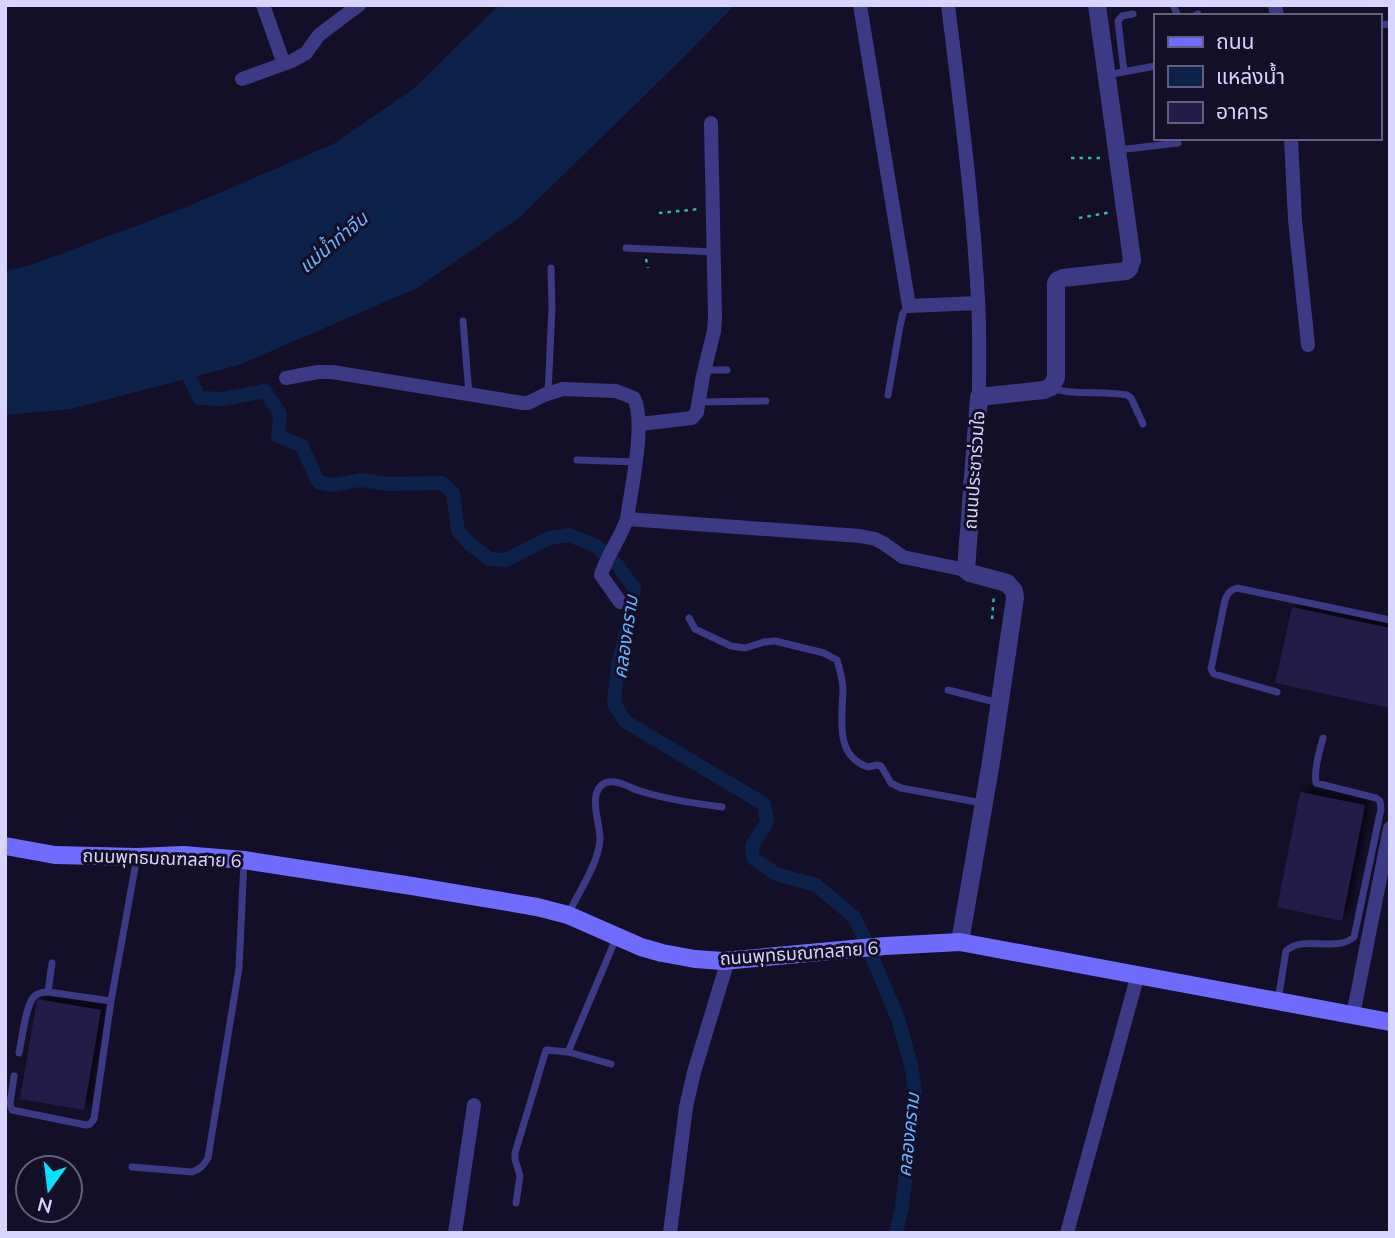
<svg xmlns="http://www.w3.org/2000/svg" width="1395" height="1238" viewBox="0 0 1395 1238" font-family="Mulish,'Noto Sans Thai',sans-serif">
  <defs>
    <filter id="shadow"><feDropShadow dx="6" dy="-6" stdDeviation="3.5" flood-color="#0009"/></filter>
  </defs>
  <rect width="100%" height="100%" fill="#130f26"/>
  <path fill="#0c2248" d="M499 5H735L683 58 520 217 417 288 239 365 71 409 5 415V271L31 265 184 208 335 143 413 89Z"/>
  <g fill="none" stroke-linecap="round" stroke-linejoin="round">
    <path stroke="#0c2248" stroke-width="14" d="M183 363 199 398 223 399 265 391 280 414 278 436 302 446 318 482 334 485 360 480 389 484 442 483 453 493 458 531 470 544 489 559 506 560 549 538 569 535 596 546 618 566 634 588 631 612 618 665 614 704 626 722 764 804 767 822 752 846 753 858 776 874 816 885 854 917 864 937
      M873 959 898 1019 911 1065 915 1092 902 1207 896 1233"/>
  </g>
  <path fill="#241b47" filter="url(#shadow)" d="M1292 607 1390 628V708L1275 683Z
    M1300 792 1365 805 1342 921 1277 907Z
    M37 999 101 1010 84 1110 20 1099Z"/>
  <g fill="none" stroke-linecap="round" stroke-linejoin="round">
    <path stroke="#2fb8b0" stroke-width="2.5" stroke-dasharray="3.5 5" stroke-linecap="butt" d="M1071 158H1104
      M659 213 700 209
      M1079 218 1112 212
      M646 259 648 268
      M992 619 994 594"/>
    <path stroke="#3d3a85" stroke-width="7" d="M1173 5 1178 16
      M1195 16 1198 14
      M1379 25 1390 24
      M1124 72 1118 21 1122 16 1133 14
      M1107 75 1155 66
      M1118 150 1178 143
      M626 248 714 252
      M463 321 469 394
      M704 370H727
      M1051 388C1075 396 1102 390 1127 395L1131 398 1143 424
      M548 393 552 308 551 268
      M888 395 900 326 903 313 909 306
      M699 402 766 401
      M577 460 635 462
      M689 618 695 629 731 646 745 648 764 642 775 641 824 653 837 660C840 670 842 678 843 688 843 716 833 755 868 767L877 765 881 766 891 783 901 788 982 803
      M948 690 999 703
      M1277 692 1214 674 1211 669 1225 600C1228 593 1230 590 1237 588L1390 620
      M568 914C579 892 598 864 600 840 601 825 586 792 605 783 615 779 627 786 637 790 664 799 693 803 722 807
      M48 992 52 963
      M1278 1000 1286 951C1304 934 1336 953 1354 937L1381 809 1380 801 1376 798 1316 783C1314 769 1319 753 1323 738
      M568 1052 617 936
      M19 1053C22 1040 25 1008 33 998 36 993 42 992 48 992L111 1001
      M14 1076 10 1104 12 1110 86 1125 90 1124 94 1119 111 1001 137 857
      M132 1167 192 1172C200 1169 203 1166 208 1158L239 968 244 861
      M516 1203 520 1176 515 1159V1153L546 1050 568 1052 611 1064"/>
    <path stroke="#3d3a85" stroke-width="14" d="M263 5 284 64
      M860 5 909 306 978 303
      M948 5C960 103 973 201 978 300 980 332 979 365 979 397
      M1275 5 1277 16
      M242 79 292 61 306 53 319 35 359 5
      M1291 138 1295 220 1308 345
      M286 378 318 372H332L523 403H528L544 395 563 389 616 391 634 398C646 423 631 489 627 519 620 539 607 555 601 575L620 602
      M640 424 692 418 697 412 703 376 714 331 715 318 711 123
      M627 519 860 536 875 539 883 543 903 557 966 570
      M1353 1015 1390 828
      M455 1233 474 1105
      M670 1233 686 1107 694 1072 728 960
      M1067 1233 1138 974"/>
    <path stroke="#3d3a85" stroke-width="18" d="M960 942 991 762 1015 598 1014 591 1007 583 970 573 966 570 979 397 1044 390 1051 387 1056 378V283L1058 280 1063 278 1126 271 1129 269 1132 260 1097 5"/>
    <path stroke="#6f6bff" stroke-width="18" d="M5 846 55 855 137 857 183 855 244 860 412 886 537 907 568 915 641 947 662 953 695 959 723 961 885 946 960 942 1390 1022"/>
  </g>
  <g text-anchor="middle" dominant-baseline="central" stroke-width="6" stroke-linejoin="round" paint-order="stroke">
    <g font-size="18" fill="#d9d4ff" stroke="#130f26">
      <text transform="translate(974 470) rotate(-86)">ถนนประชาร่วมใจ</text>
      <text transform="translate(162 858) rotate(2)">ถนนพุทธมณฑลสาย 6</text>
      <text transform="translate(799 953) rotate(-4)">ถนนพุทธมณฑลสาย 6</text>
    </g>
    <g font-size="19" font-style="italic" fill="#62b6ff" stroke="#130f26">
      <text transform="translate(333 242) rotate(-40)">แม่น้ำท่าจีน</text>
      <text transform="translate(625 637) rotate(-82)">คลองคราม</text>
      <text transform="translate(908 1135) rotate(-84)">คลองคราม</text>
    </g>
  </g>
  <rect width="1395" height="1238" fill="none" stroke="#d9d4ff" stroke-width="14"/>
  <rect x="1154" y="14" width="228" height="126" fill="#130f26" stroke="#625e7d" stroke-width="2"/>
  <rect x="1168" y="37" width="35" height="10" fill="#6f6bff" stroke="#625e7d" stroke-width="2"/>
  <text x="1216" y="49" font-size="21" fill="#d9d4ff">ถนน</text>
  <rect x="1168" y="66" width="35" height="21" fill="#0c2248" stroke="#625e7d" stroke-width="2"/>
  <text x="1216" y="84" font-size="21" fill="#d9d4ff">แหล่งน้ำ</text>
  <rect x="1168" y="102" width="35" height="21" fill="#241b47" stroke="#625e7d" stroke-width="2"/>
  <text x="1216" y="119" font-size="21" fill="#d9d4ff">อาคาร</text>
  <g transform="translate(49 1189) rotate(194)"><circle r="33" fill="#130f26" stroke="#625e7d" stroke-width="2"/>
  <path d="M0-5L12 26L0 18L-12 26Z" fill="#00e5ff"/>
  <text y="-10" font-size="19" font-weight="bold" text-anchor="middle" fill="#d9d4ff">N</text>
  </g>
</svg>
